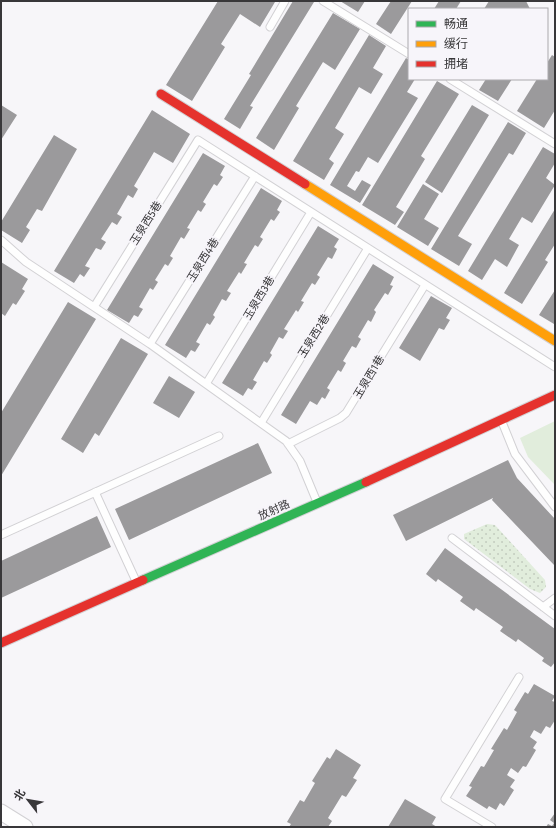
<svg xmlns="http://www.w3.org/2000/svg" width="556" height="828" viewBox="0 0 556 828" font-family="'Fira Sans Condensed','Noto Sans SC',sans-serif">
  <defs>
    <pattern id="grass-dots" width="8" height="8" patternUnits="userSpaceOnUse"><rect width="8" height="8" fill="#e1eddc"/><path d="M2 2h.1M6 6h.1" fill="none" stroke="#c2ccbe" stroke-width="1.8" stroke-linecap="round"/></pattern>
  </defs>
  <rect width="100%" height="100%" fill="#f7f6f9"/>
  <path fill="url(#grass-dots)" d="M487 524 495 525 545 580 546 587 540 593 530 589 464 539V534Z"/>
  <path fill="#e1eddc" d="M555 421V485L528 457 520 438Z"/>
  <path fill="#9b9a9c" d="M218 1 275 2 260 27 240 14 221 44 225 47 192 101 166 85Z
    M293 1 314 2 250 106 253 107 240 129 224 119 251 75 249 74Z
    M340 1H365L358 12Z
    M391 1H412L391 34 376 24Z
    M439 1H461L456 9H434Z
    M489 1H526L530 9H484Z
    M333 13 360 29 335 70 323 62 296 106 299 108 274 150 256 138Z
    M369 35 386 46 373 68 383 74 371 94 359 87 335 128 344 134 329 159 334 163 324 180 293 161Z
    M552 55 555 57V110L544 128 517 111 537 79H547V63Z
    M406 58 409 60V79H415L407 92 418 98 378 163 368 157 359 172 356 171 347 186 355 191 362 180 371 185 360 203 330 185Z
    M486 79H512L498 101 479 90Z
    M437 81 459 94 421 156 425 159 396 207 404 212 395 225 362 205Z
    M1 105 17 115 1 140Z
    M472 105 489 115 442 193 425 182Z
    M152 110 190 134 173 163 154 152 134 186 138 189 133 198 128 195 117 214 122 217 117 225 112 222 101 239 106 242 101 250 96 248 85 266 90 268 84 277 80 274 74 283 54 271Z
    M508 122 526 133 513 155 509 153 458 236 472 244 459 266 431 249Z
    M54 135 77 149 42 211 37 209 26 227 30 230 22 243 1 230V222Z
    M543 147 555 154V163L546 178 555 185 532 223 522 217 509 239 519 245 507 267 495 259 482 280 468 271Z
    M203 153 225 166 220 175 223 177 217 186 214 184 203 202 206 204 201 212 198 210 187 228 190 229 184 239 181 237 170 256 173 258 168 266 165 264 155 280 158 282 153 290 150 288 139 307 143 309 138 317 134 315 129 323 107 310Z
    M423 184 439 194 424 219 439 228 428 246 397 227Z
    M261 188 282 201 277 210 280 212 274 221 271 219 260 237 263 239 258 247 255 245 244 263 247 264 241 274 239 272 227 291 231 293 226 301 222 299 213 315 215 317 210 325 207 323 196 342 200 344 195 352 191 350 186 358 165 345Z
    M555 209V244L545 260 548 262 522 304 504 293Z
    M318 226 339 239 334 247 337 249 332 259 328 257 317 275 320 277 315 285 312 283 301 301 304 302 298 312 296 310 284 329 288 331 283 339 279 337 270 353 272 355 267 363 264 361 253 380 257 382 252 390 248 388 243 396 222 383Z
    M1 262 28 279 22 289 25 291 16 305 13 303 5 316 1 313Z
    M373 264 394 277 390 285 393 286 388 295 385 293 374 310 376 312 371 322 368 320 358 337 361 339 356 348 352 346 343 361 346 363 341 372 338 370 327 388 330 390 325 399 322 397 317 405 310 401 296 424 281 415Z
    M555 290V322L554 324 539 315Z
    M431 296 452 308 446 318 450 320 444 330 439 328 420 361 399 348Z
    M68 302 96 319 1 476V413Z
    M121 338 148 354 99 436 95 433 83 453 61 439Z
    M169 376 195 392 179 418 153 403Z
    M258 443 272 473 129 540 115 509Z
    M508 460 517 478 555 519V566L492 500 493 498 406 541 393 515Z
    M97 516 111 547 1 598V561Z
    M445 548 555 629V662L551 667 542 661 544 658 518 639 516 642 500 631 503 627 476 608 474 611 460 601 463 597 438 579 436 582 426 574Z
    M534 684 555 696 552 701 555 702V720L550 728 546 726 541 734 534 730 530 737 537 742 533 748 536 750 526 767 523 766 518 773 511 768 507 775 515 780 510 787 514 790 504 806 500 803 496 810 489 806 487 809 466 796 472 787 469 786 481 766 484 767 494 750 491 749 504 728 507 730 517 712 514 710 525 692 528 694Z
    M336 749 361 765 353 778 357 780 346 797 342 795 328 818 332 821 328 827H289L291 824 287 822 300 800 304 802 315 783 312 781 327 757 330 759Z
    M405 799 436 817 432 824 437 827H388Z
    M555 813V827H546L548 824 552 826 554 823 550 820Z"/>
  <g fill="none" stroke-linecap="round" stroke-linejoin="round">
    <g stroke="#d2d1d4" stroke-width="9">
      <path id="lane" d="M323 1 409 54
        M270 27 285 1
        M450 79 555 144
        M1 240 26 262 150 344 286 441 300 461 317 502
        M94 307 198 140 555 367
        M150 344 255 176
        M206 384 311 212
        M502 422 515 454 555 507
        M261 423 368 248
        M288 444 340 418 346 413 425 285
        M95 492 136 581
        M1 535 219 436
        M452 538 555 616
        M543 607 555 598
        M492 827 445 799 519 677"/>
    </g>
    <g stroke="#d2d1d4" stroke-width="17">
      <path id="street" d="M1 812 25 827"/>
    </g>
    <g stroke="#d2d1d4" stroke-width="11">
      <path id="fast" d="M143 580 366 482"/>
    </g>
    <g stroke="#d2d1d4" stroke-width="11">
      <path id="slow" d="M305 184 555 341"/>
    </g>
    <g stroke="#d2d1d4" stroke-width="11">
      <path id="jam" d="M161 94 305 184
        M366 482 555 395
        M1 643 143 580"/>
    </g>
    <use href="#lane" stroke="#fefefe" stroke-width="7"/>
    <use href="#street" stroke="#fefefe" stroke-width="15"/>
    <use href="#fast" stroke="#30b455" stroke-width="9"/>
    <use href="#slow" stroke="#ff9f0a" stroke-width="9"/>
    <use href="#jam" stroke="#e5322d" stroke-width="9"/>
  </g>
  <g text-anchor="middle" dominant-baseline="central" stroke-width="4" stroke-linejoin="round" paint-order="stroke">
    <g font-size="11" fill="#383739" stroke="#f7f5fa">
      <text transform="translate(146 223) rotate(-58)">玉泉西5巷</text>
      <text transform="translate(203 260) rotate(-58)">玉泉西4巷</text>
      <text transform="translate(259 298) rotate(-59)">玉泉西3巷</text>
      <text transform="translate(314 336) rotate(-58)">玉泉西2巷</text>
      <text transform="translate(369 377) rotate(-59)">玉泉西1巷</text>
      <text transform="translate(274 510) rotate(-24)">放射路</text>
    </g>
  </g>
  <rect width="556" height="828" fill="none" stroke="#383739" stroke-width="4"/>
  <rect x="408" y="8" width="140" height="72" fill="#f7f5fa" stroke="#aba9ad"/>
  <rect x="416" y="21" width="20" height="6" fill="#30b455" stroke="#aba9ad"/>
  <text x="444" y="28" font-size="12" fill="#383739">畅通</text>
  <rect x="416" y="41" width="20" height="6" fill="#ff9f0a" stroke="#aba9ad"/>
  <text x="444" y="48" font-size="12" fill="#383739">缓行</text>
  <rect x="416" y="61" width="20" height="6" fill="#e5322d" stroke="#aba9ad"/>
  <text x="444" y="68" font-size="12" fill="#383739">拥堵</text>
  <g transform="translate(28 800) rotate(301)" stroke="#f7f5fa" stroke-width="3" paint-order="stroke">
  <path d="M0-3L7 15L0 10L-7 15Z" fill="#383739"/>
  <text y="-6" font-size="11" font-weight="bold" text-anchor="middle" fill="#383739">北</text>
  </g>
</svg>
